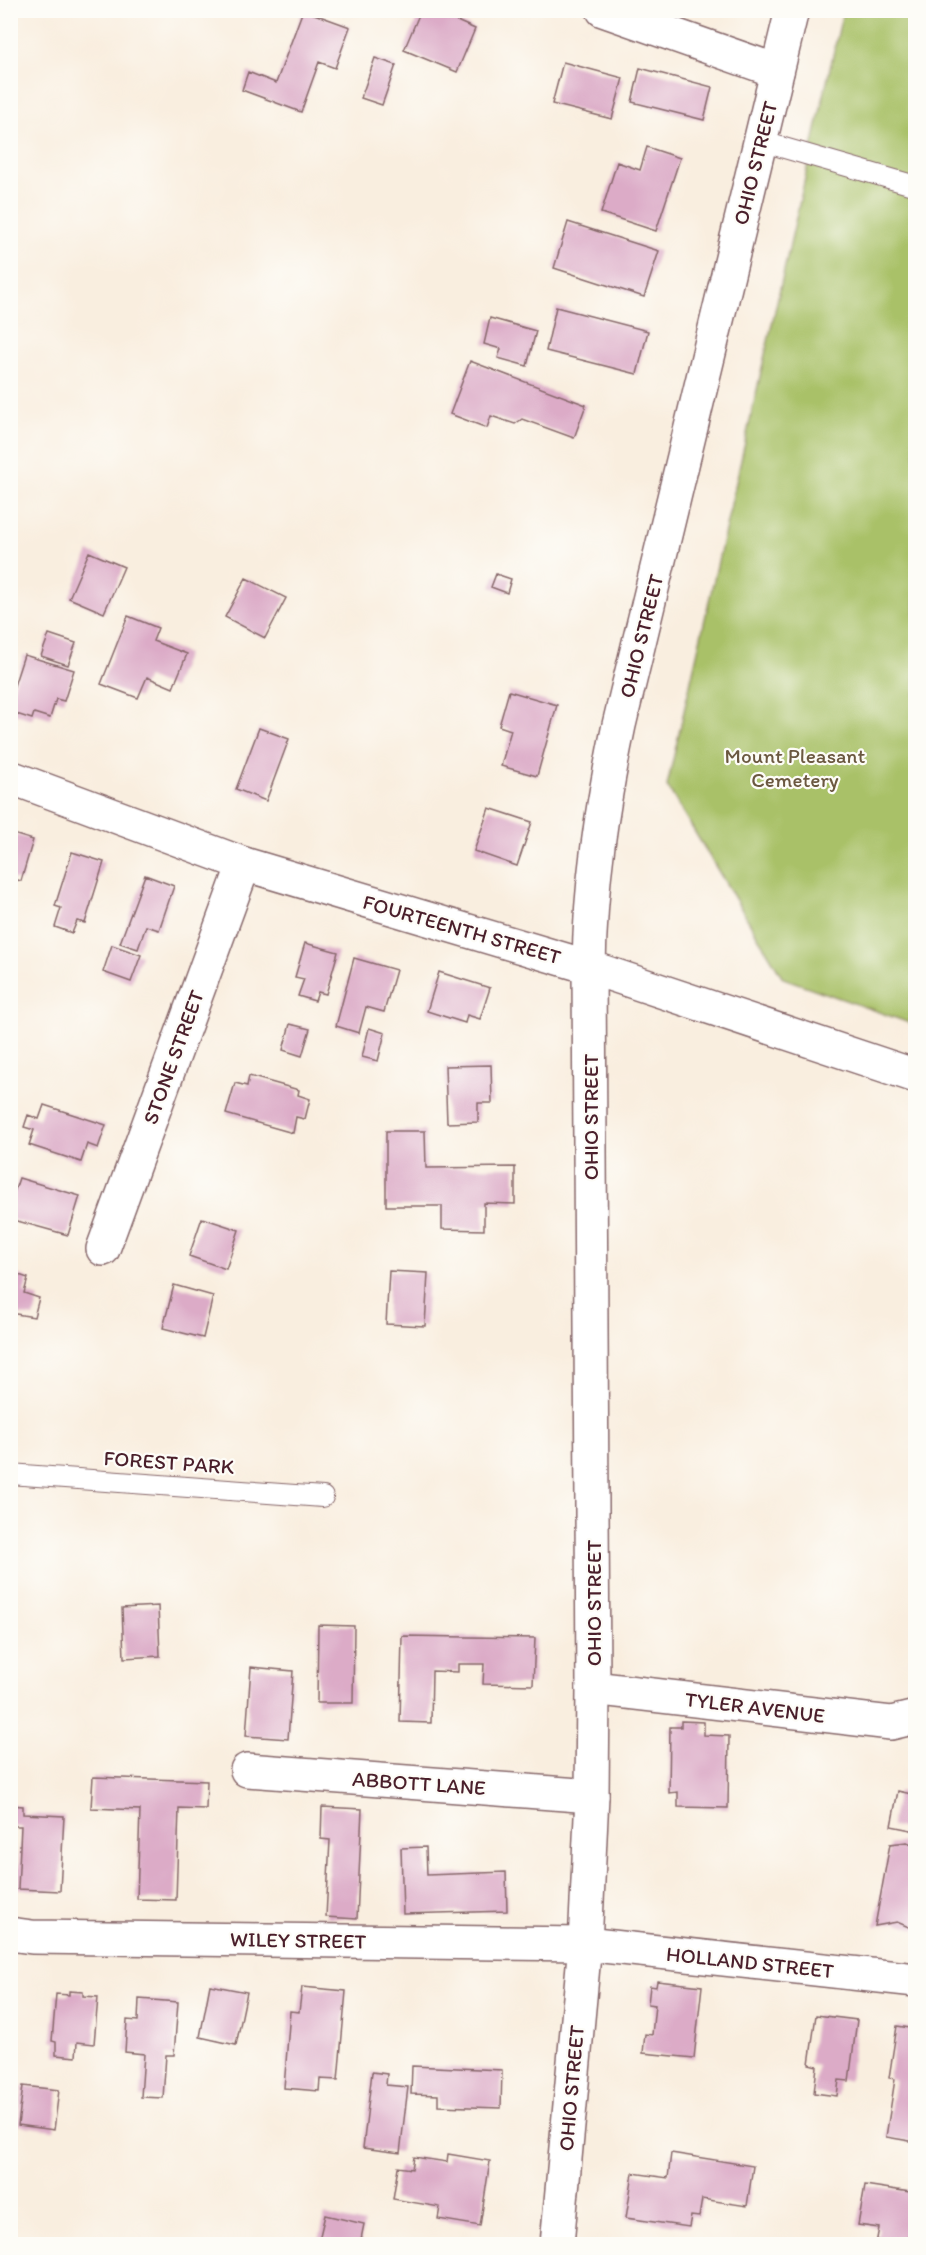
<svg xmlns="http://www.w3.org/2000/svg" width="926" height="2255" viewBox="0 0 926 2255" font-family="Itim,sans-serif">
  <rect width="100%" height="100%" fill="#fdfcf7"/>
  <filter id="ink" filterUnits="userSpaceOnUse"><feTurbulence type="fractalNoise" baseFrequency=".0167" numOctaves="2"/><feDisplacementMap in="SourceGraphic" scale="12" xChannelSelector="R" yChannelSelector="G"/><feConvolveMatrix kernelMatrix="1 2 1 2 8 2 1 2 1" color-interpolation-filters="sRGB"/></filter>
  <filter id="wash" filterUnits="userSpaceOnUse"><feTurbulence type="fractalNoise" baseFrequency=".008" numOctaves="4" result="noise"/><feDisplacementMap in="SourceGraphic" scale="24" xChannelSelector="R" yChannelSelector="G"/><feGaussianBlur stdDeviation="1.35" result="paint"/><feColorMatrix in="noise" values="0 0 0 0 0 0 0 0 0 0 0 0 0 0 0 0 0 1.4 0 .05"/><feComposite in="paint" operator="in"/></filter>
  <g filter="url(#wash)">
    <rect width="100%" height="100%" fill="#f9eedf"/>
    <path fill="#a9c167" stroke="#7a7049" stroke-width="1.5" d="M843 11H915V1025L783 978 667 786Z"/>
    <g id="blocks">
      <path fill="#dcabc7" d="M303 10 350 27 335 68 319 62 301 112 242 90 248 72 276 83Z
        M421 10H432L475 29 457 72 404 50Z
        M375 58 396 65 382 105 361 98Z
        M563 62 623 78 612 119 552 104Z
        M640 68 712 87 704 120 632 102Z
        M647 147 680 158 656 231 601 213 617 162 640 170Z
        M568 222 659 251 644 297 554 268Z
        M556 307 648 331 637 374 546 351Z
        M490 318 536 331 527 366 498 358 501 349 484 344Z
        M470 361 586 405 574 438 522 419 515 424 491 416 487 428 450 414Z
        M89 552 124 567 104 613 69 598Z
        M496 574 511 579 507 593 491 587Z
        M246 578 286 598 265 638 225 617Z
        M128 616 158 628 153 641 187 654 173 688 147 677 138 698 101 684Z
        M49 634 76 643 68 665 41 656Z
        M24 655 74 670 64 701 56 699 50 718 34 713 32 719 10 712V698Z
        M509 691 557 705 537 776 501 766 511 730 499 726Z
        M259 728 289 739 266 801 236 789Z
        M489 808 532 822 517 866 474 851Z
        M10 833 33 840 21 881 10 878Z
        M72 852 104 862 85 923 77 921 72 933 55 927 61 908 55 906Z
        M145 875 174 886 159 930 146 926 138 949 120 943Z
        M305 943 338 952 326 994 318 992 315 1001 298 996 304 979 295 977Z
        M112 945 141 955 131 982 103 972Z
        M354 958 396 970 384 1012 366 1007 359 1033 336 1026Z
        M439 972 490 988 480 1019 467 1015 465 1023 427 1011Z
        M290 1024 310 1029 302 1056 283 1050Z
        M369 1028 385 1033 378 1061 362 1057Z
        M491 1065 492 1103H478V1122L447 1123 445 1066Z
        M249 1076 299 1090 298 1095 310 1099 305 1119 296 1117 293 1133 226 1114 235 1083 247 1086Z
        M44 1105 106 1125 98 1148 87 1144 81 1162 29 1145 34 1130 24 1127 28 1115 39 1119Z
        M386 1131H425L426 1168 515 1167V1204L484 1203V1230L442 1229V1206H386Z
        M19 1178 80 1196 68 1235 10 1219V1189L15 1190Z
        M202 1218 239 1230 226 1269 189 1256Z
        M389 1271 428 1273 425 1326 386 1324Z
        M10 1272 28 1278 24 1293 39 1298 34 1317 10 1313Z
        M174 1285 213 1296 203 1338 163 1328Z
        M158 1606 160 1656 124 1658 122 1608Z
        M318 1625 354 1626 353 1703H317Z
        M402 1636 535 1638 533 1685 483 1684 484 1664H458V1672L432 1671 431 1723 400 1722Z
        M251 1667 293 1671 288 1739 246 1736Z
        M681 1721 704 1722V1735L729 1736 728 1808 678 1807V1792L669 1793 670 1727H681Z
        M93 1777 207 1781 206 1809 179 1808 176 1900 137 1899 140 1810 91 1808Z
        M898 1791 916 1795V1831L891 1826Z
        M10 1805 23 1806V1814L64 1816 60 1891 18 1889 21 1826H10Z
        M322 1807 362 1809 357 1919 326 1917 330 1840 321 1839Z
        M907 1842 916 1846V1930L897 1922 875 1926 890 1844Z
        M426 1847 427 1875 506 1872 507 1911 403 1914 401 1848Z
        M657 1981 702 1986 694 2058 643 2053 645 2034 652 2035 655 2005 648 2004 650 1986 656 1987Z
        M210 1985 247 1992 236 2045 200 2037Z
        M302 1987 346 1991 338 2080 320 2079 319 2091 284 2088 290 2011 299 2012Z
        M69 1991 83 1992V1996L98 1997 94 2044 77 2042 76 2057 56 2055V2042L52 2041 56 1994 69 1995Z
        M139 1999 178 2002 174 2055H166L163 2098 141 2097 144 2054 125 2052 127 2020 138 2021Z
        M816 2015 857 2020 849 2081 839 2080 837 2096 814 2093 817 2066 809 2064Z
        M897 2026 916 2029V2142L886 2137 895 2079 889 2078Z
        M412 2066 502 2070 501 2108 438 2106V2095L411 2094Z
        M372 2072 387 2074 386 2085 408 2087 400 2153 363 2148Z
        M23 2086 59 2090 54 2130 18 2125Z
        M671 2153 753 2166 747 2206 702 2199 699 2217 691 2216 689 2227 626 2218 633 2173 668 2178Z
        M448 2154 490 2161 480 2226 438 2219 440 2207 393 2199 398 2167 412 2169 414 2157 447 2162Z
        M865 2185 916 2193V2217L912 2237 908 2236 906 2244H876L879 2228 858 2225Z
        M325 2215 364 2224 360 2244H318Z"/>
    </g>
  </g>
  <g filter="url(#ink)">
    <use href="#blocks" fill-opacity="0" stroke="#87676a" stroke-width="1.5"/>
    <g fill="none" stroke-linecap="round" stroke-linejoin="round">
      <g stroke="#87676a" stroke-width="22">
        <path id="service" d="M760 141 916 186
          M10 1474 323 1497"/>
      </g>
      <g stroke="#87676a" stroke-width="36">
        <path id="minor" d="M603 10 777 71
          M103 1249 244 864
          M593 1688 891 1723 916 1717
          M247 1770 592 1796
          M10 1934 32 1937 585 1944 916 1980"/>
      </g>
      <g stroke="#87676a" stroke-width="36">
        <path id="tertiary" d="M10 777 244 864 589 967 916 1076
          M557 2244 585 1944 592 1796 593 1688 589 967C590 884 602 806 619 725L792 10"/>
      </g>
      <use href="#service" stroke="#fff" stroke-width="20"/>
      <use href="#minor" stroke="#fff" stroke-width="33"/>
      <use href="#tertiary" stroke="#fff" stroke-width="33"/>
    </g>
  </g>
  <g text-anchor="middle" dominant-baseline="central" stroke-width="4.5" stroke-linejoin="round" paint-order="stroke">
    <g font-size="21" fill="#4a1f2b" stroke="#fdfcf7">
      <text transform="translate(755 163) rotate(-76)">OHIO STREET</text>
      <text transform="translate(641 636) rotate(-76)">OHIO STREET</text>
      <text transform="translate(462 929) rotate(16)">FOURTEENTH STREET</text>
      <text transform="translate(173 1057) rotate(-70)">STONE STREET</text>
      <text transform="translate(590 1117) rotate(-90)">OHIO STREET</text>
      <text transform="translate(169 1462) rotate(4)">FOREST PARK</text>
      <text transform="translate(593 1603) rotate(-90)">OHIO STREET</text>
      <text transform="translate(755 1707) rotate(7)">TYLER AVENUE</text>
      <text transform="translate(419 1783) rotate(4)">ABBOTT LANE</text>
      <text transform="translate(298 1940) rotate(1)">WILEY STREET</text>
      <text transform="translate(750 1962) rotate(6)">HOLLAND STREET</text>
      <text transform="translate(571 2088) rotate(-85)">OHIO STREET</text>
    </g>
    <g font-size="21" fill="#6b5840" stroke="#fdfcf7">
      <text x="795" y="755">Mount Pleasant<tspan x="795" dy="24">Cemetery</tspan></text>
    </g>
  </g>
  <rect width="926" height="2255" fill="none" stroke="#fdfcf7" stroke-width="36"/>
</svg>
